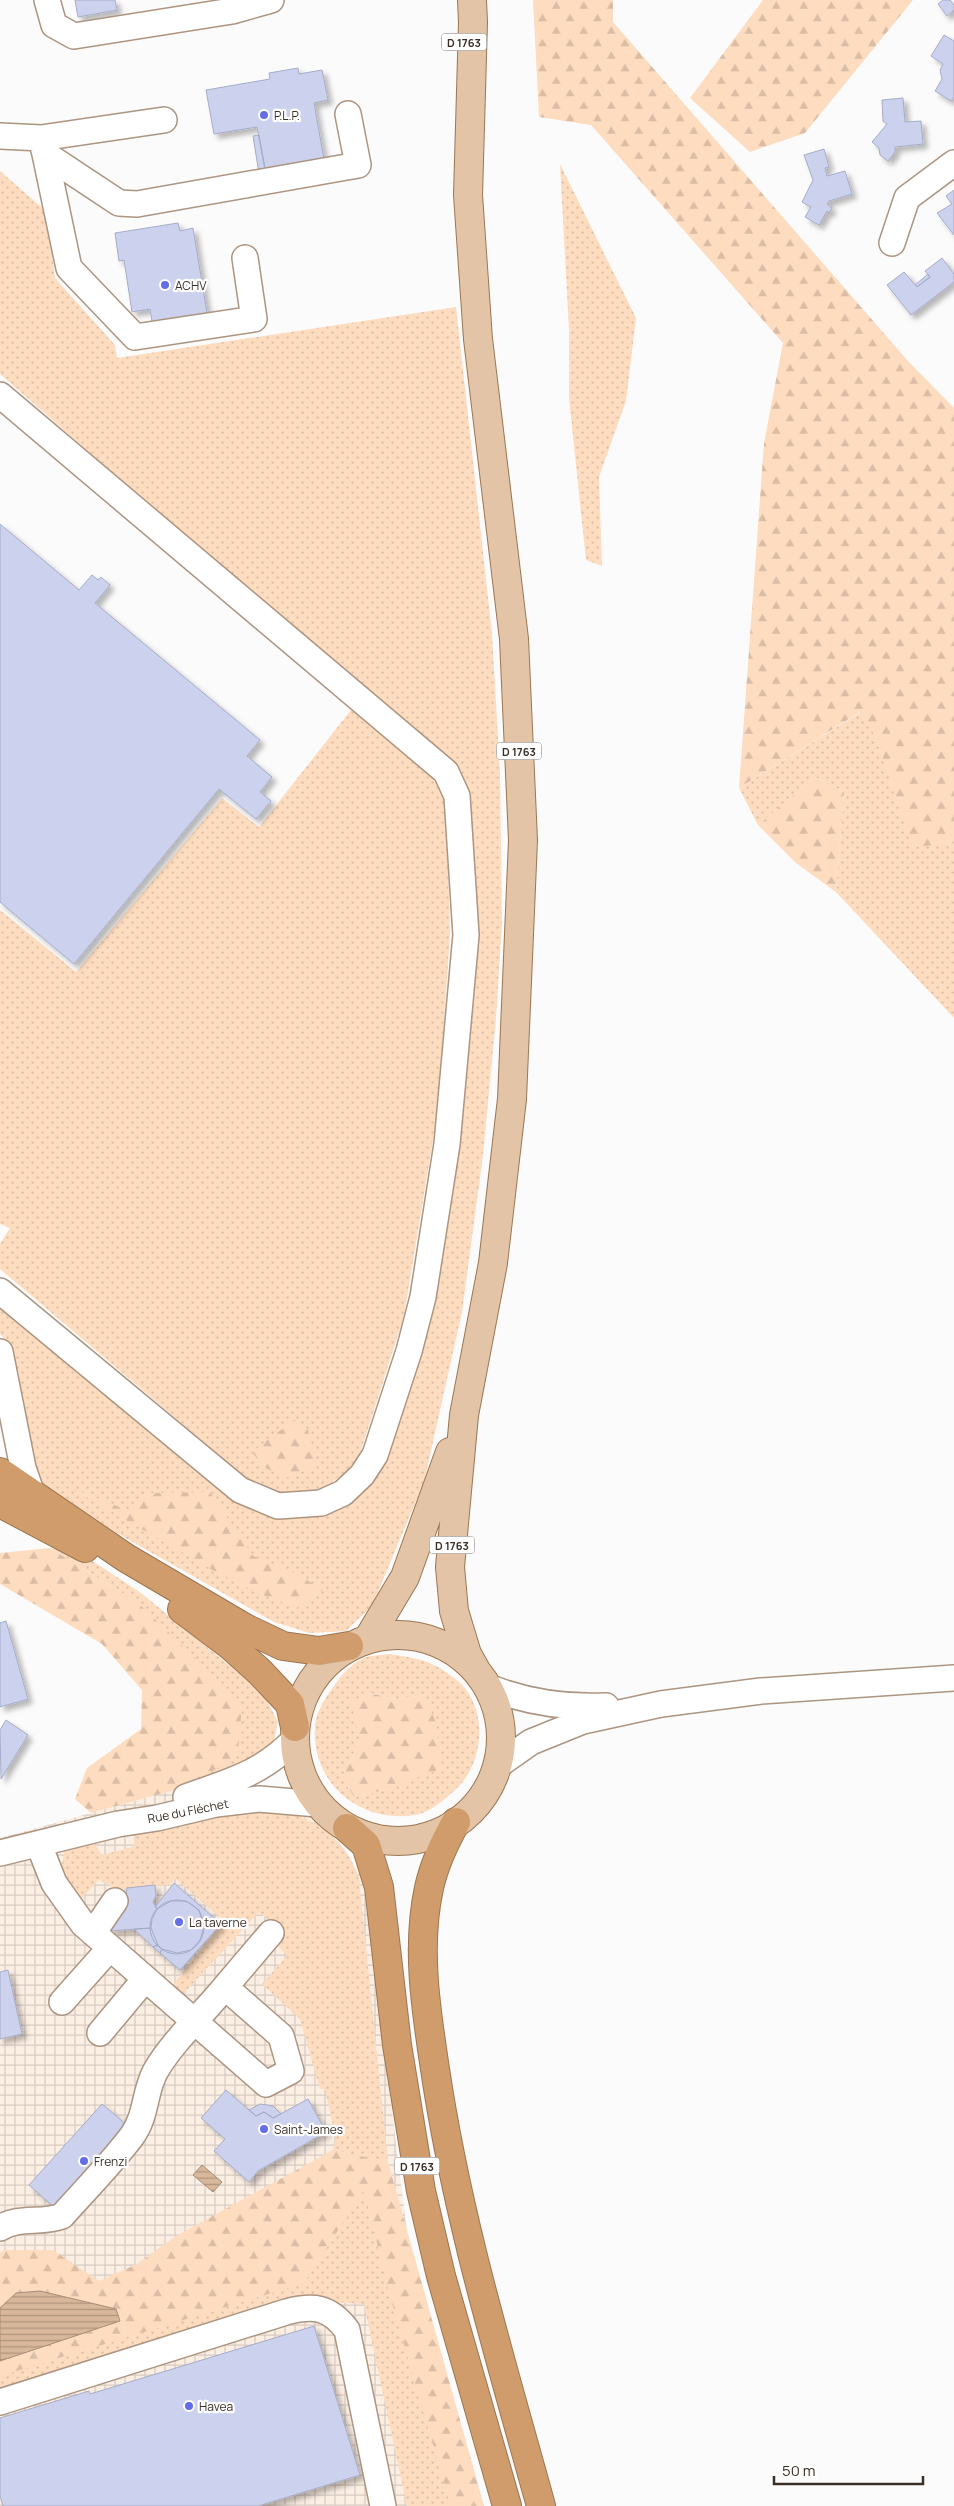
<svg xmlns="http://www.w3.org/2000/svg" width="954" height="2506" viewBox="0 0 954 2506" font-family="Manrope,sans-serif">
  <defs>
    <pattern id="industrial-grid" width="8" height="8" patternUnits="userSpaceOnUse" patternTransform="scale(1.25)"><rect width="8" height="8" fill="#fbeee3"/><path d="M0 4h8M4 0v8" fill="none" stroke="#d8ccc3"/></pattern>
    <pattern id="grass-dots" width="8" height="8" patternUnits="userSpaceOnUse" patternTransform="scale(1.25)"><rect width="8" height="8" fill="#fddcbf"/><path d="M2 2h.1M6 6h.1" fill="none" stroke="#dabda4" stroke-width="1.8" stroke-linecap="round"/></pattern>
    <pattern id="forest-firs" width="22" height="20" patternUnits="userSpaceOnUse" patternTransform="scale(1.25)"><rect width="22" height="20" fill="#fddcbf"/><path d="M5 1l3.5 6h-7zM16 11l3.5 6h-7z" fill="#dabda4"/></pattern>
    <pattern id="water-rules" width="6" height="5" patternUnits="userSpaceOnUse" patternTransform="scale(1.25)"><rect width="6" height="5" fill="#d8b79a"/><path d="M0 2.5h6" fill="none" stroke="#b0957e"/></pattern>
    <filter id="shadow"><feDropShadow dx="4.5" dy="4.5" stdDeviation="2.5" flood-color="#0004"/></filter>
  </defs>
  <rect width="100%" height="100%" fill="#fbfbfb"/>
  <path fill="url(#industrial-grid)" d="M189 1786 263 1793 318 1821 363 1878 413 2280 484 2506H0V1838Z"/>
  <path fill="url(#grass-dots)" fill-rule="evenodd" d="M560 164 636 318 626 401 599 477 602 566 586 560 569 398V329Z
    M0 171 47 212 55 278 115 345 117 358 456 307 492 634 500 773 502 923 496 1018 483 1155 462 1312 424 1482 372 1606 346 1631 309 1633 274 1622 53 1497 38 1475 27 1440 19 1374 4 1338 0 1334V1305L196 1472 259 1510 293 1519 348 1500 404 1391 474 935 465 782 451 762 394 710 128 486 0 374Z
    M351 710 429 773 446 799 450 934 438 1109 404 1316 357 1463 326 1487 289 1496 258 1488 0 1269V1244L10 1228 0 1224V910L76 972 222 798 259 827Z
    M861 712 874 733 913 846 954 843V1018L836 892 844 792 815 777 758 825 739 788Z
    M50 1548 82 1554 141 1593 263 1693 278 1722 275 1737 266 1755 189 1786 138 1603Z
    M390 1654C410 1657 431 1660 447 1673 453 1677 463 1684 467 1691 488 1721 481 1768 454 1791 444 1800 430 1812 416 1815 361 1824 311 1784 315 1727 315 1713 326 1697 334 1686 341 1675 352 1663 364 1658 372 1655 382 1655 390 1654ZM368 1693 397 1699 425 1695 394 1788 354 1797 342 1777 360 1741Z
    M281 1808C319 1824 346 1837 359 1879L388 2162 333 2150 336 2139 325 2089H320L300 2019 262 1984 287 1956 274 1941 278 1928 259 1912 182 1995 172 1986 224 1921 176 1879 168 1885 117 1889 99 1880 77 1903 59 1877 65 1850 93 1842 102 1855 133 1847 137 1830 222 1810Z
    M364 2190 390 2296 451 2506H407L364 2304 335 2302 301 2295 0 2390V2376L304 2283Z"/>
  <path fill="url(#forest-firs)" d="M533 0H613V22L908 361 954 408V843L913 847 874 733 860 712 739 788 764 443 783 343 591 125 539 117Z
    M763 0H913L805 133 750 152 690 98Z
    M815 777 844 792 836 892 796 863 758 825Z
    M294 1420 308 1430 317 1466 286 1478 264 1467 252 1452Z
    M71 1488 129 1511 146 1493 210 1492 253 1556 299 1575 323 1590 295 1609 228 1579Z
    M50 1548 138 1603 242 1703 238 1755 189 1786 91 1813 75 1799 87 1768 141 1729 142 1690 102 1644 0 1584V1553Z
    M368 1693 397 1699 425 1695 437 1726 440 1769 394 1788 354 1797 342 1777 360 1741 351 1702Z
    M333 2150 388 2162 484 2506H451L390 2296 364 2190 304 2283 0 2376V2253L4 2250H53L99 2281 137 2264 176 2236Z"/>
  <path fill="url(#water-rules)" stroke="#a88e78" d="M202 2165 222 2182 213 2192 193 2175Z
    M40 2291 116 2309 120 2321 0 2361V2308L16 2293Z"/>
  <path fill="#ccd2ee" stroke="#a6acc8" filter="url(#shadow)" d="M75 0H115L117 10 78 17Z
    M943 0H950L954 5V10L947 16 938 4Z
    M944 35 954 41V97L951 101 935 91 942 79 940 70 943 64 931 56Z
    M298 68 299 74 322 70 328 100 314 103 325 165 266 175 257 127 214 134 206 90 270 79 269 73Z
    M903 98 905 122 921 121 923 144 895 147V152L888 161 880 155 879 148 872 142 887 124 883 121 882 100Z
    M259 135 267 179 260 180 253 136Z
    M824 149 829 167 825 168 827 176 845 171 852 194 829 201 827 204 832 208 829 213 827 211 819 225 805 217 811 207 802 202 813 180 804 155Z
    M954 190V235L937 213 952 204 946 196Z
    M178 223 180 231 193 228 208 319 153 327 150 309 132 312 124 260 119 261 115 233Z
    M942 258 954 274V282L911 315 887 285 904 272 917 287 930 277 925 271Z
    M928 274 930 277 917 287 915 285Z
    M0 524 79 590 92 575 98 580 101 577 110 585 95 603 260 740 247 756 272 777 260 792 271 801 256 819 219 789 74 964 0 902Z
    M6 1621 28 1699 0 1707V1623Z
    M6 1720 28 1735 1 1779 0 1730Z
    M174 1883 221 1924 180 1970 160 1953 162 1949 177 1953 191 1950 200 1940 204 1927 199 1910 186 1901H171L157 1909 155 1907Z
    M155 1885 156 1896 153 1902 157 1909 152 1919 151 1928 109 1931 126 1896 127 1888Z
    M150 1927a27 27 0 1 1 54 0a27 27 0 1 1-54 0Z
    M151 1928 158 1945 153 1947 134 1929Z
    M158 1945 162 1949 160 1953 153 1947Z
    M8 1970 22 2034 0 2039V1972Z
    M226 2090 256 2116 264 2112 273 2118 308 2099 326 2132 258 2171 249 2182 214 2151 225 2139 201 2118Z
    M102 2104 128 2126 55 2208 29 2185Z
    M260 2104 273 2106 281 2114 273 2118 264 2112 256 2116 249 2110Z
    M314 2326 360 2475 258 2506H3L0 2496V2418L89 2391 90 2394Z"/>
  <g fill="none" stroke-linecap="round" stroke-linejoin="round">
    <g stroke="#ac9581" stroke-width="28">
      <path id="minor" d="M47 0 54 25 74 36 232 11 271 0
        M0 136 41 138 164 120
        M41 138 45 154 119 203 137 204 358 165 348 114
        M45 154 69 268 135 337 254 319 245 258
        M892 243 907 198 954 163
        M0 395 446 772 457 796 466 935 447 1144 423 1297 409 1351 375 1455 362 1475 343 1493 321 1503 278 1506 240 1490 0 1291
        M0 1352 23 1468 32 1494 25 1500
        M488 1687C526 1702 564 1708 606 1706
        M497 1766 531 1742 583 1721 661 1704 761 1691 954 1678
        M186 1797C230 1781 261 1774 294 1740
        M0 1853 118 1824 157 1818 216 1804 259 1799 318 1804
        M93 1933 115 1901
        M225 1987 271 1933
        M62 2002 110 1948
        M100 2033 145 1979
        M0 2228C18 2216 42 2224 62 2216 85 2190 111 2164 132 2136 147 2115 144 2093 155 2072 171 2043 204 2013 225 1987L281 2036 291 2071 266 2084 83 1924 54 1883 39 1845
        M0 2402 286 2312C313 2305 329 2306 347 2330L383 2506"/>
    </g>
    <g stroke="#9c7653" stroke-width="30">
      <path id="major" d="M472 0 473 22 468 195 478 339 514 639 523 840 512 1099 493 1263 464 1415 450 1567 454 1611 467 1654 476 1670
        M295 1738a103 103 0 1 1 206 0a103 103 0 1 1-206 0Z
        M368 1639 405 1577 450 1452"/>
    </g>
    <g stroke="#9c7653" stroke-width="30">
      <path id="highway" d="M0 1472 126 1558 245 1628 283 1646 319 1651 349 1646
        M0 1503 85 1548
        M182 1609 231 1646 260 1672 290 1704 295 1727
        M456 1822C444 1843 434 1865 429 1888 416 1947 426 2010 435 2069 457 2218 501 2361 541 2506
        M347 1828 366 1845 379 1887 397 2045 421 2191 441 2276 507 2506"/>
    </g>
    <use href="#minor" stroke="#fff" stroke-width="25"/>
    <use href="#major" stroke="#e3c4a6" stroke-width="28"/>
    <use href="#highway" stroke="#d19c6b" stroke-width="28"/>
  </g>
  <g fill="#636de6" stroke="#fff" stroke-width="2">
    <circle cx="264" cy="115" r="5"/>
    <circle cx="165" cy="285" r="5"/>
    <circle cx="179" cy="1922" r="5"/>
    <circle cx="264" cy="2129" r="5"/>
    <circle cx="84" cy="2161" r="5"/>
    <circle cx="189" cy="2406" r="5"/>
  </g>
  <g text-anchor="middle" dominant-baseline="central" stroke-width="4.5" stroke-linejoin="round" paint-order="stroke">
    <g fill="#fff" stroke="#746d68" stroke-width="1">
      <rect x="441.5" y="33.5" width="45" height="17" rx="4"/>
      <rect x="496.5" y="742.5" width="45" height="17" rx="4"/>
      <rect x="429.5" y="1536.5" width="45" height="17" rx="4"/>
      <rect x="394.5" y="2157.5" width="45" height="17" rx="4"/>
    </g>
    <g font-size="11" font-weight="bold" fill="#392f27">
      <text x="464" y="42">D 1763</text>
      <text x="519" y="751">D 1763</text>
      <text x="452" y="1545">D 1763</text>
      <text x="417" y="2166">D 1763</text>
    </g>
    <g font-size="12" fill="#392f27" stroke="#fff" text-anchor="start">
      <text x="274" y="115">P.L.P.</text>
      <text x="175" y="285">ACHV</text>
      <text x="189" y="1922">La taverne</text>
      <text x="274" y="2129">Saint-James</text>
      <text x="94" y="2161">Frenzi</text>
      <text x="199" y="2406">Havea</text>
    </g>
    <g font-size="12" fill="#392f27" stroke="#fff">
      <text transform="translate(188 1811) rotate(-11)">Rue du Fléchet</text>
    </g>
  </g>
  <path d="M774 2476v8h149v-8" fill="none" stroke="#392f27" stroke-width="2.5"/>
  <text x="782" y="2476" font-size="15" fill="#392f27" stroke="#ffffff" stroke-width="4" paint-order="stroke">50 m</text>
</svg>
